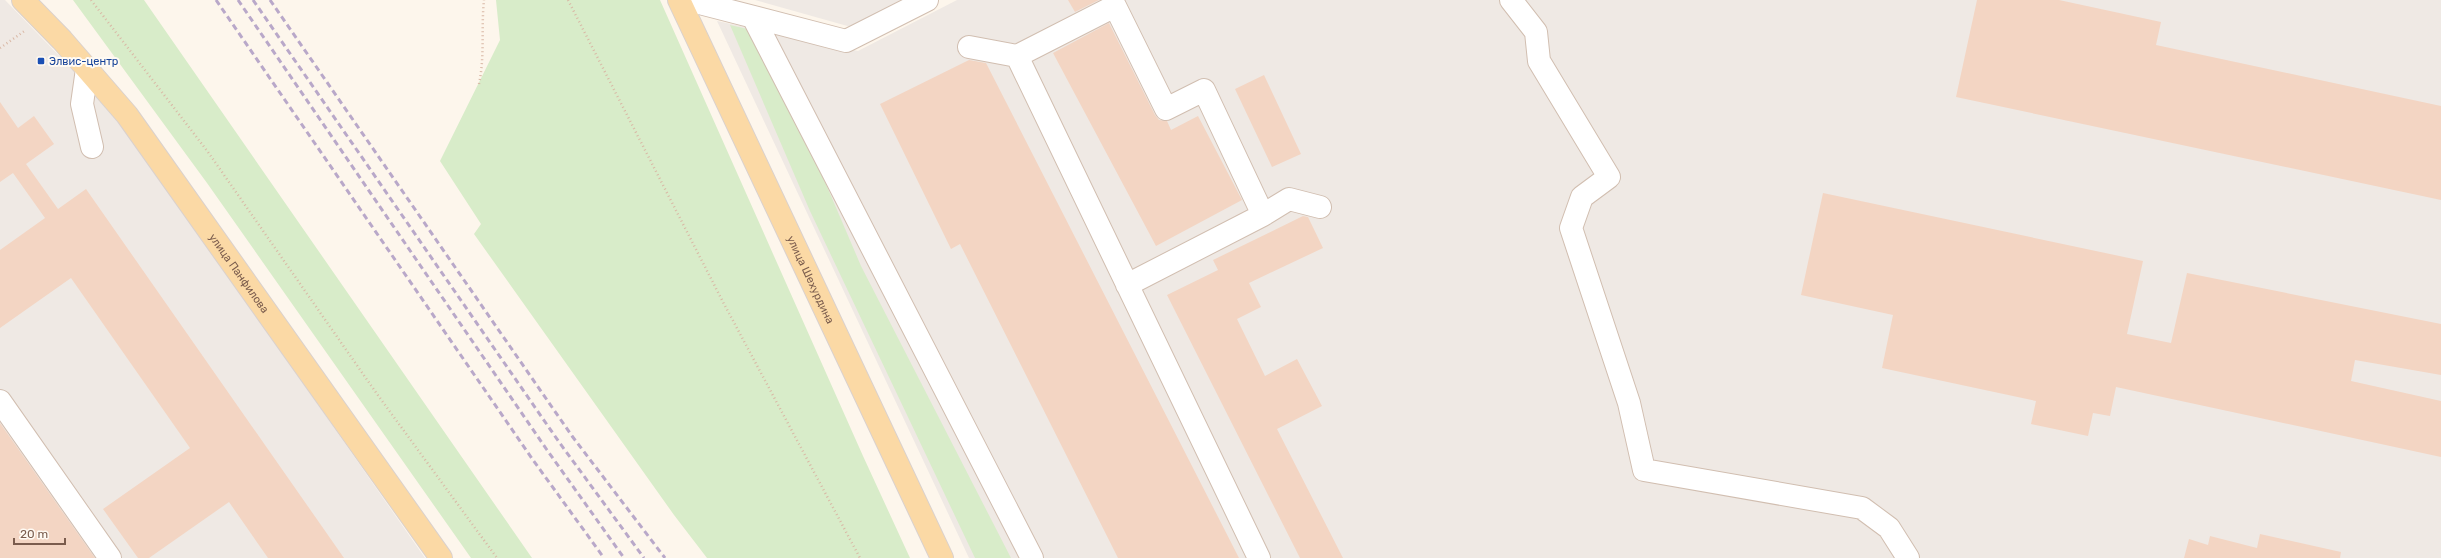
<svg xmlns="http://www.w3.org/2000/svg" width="2441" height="558" viewBox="0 0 2441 558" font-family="Rubik,sans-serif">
  <rect width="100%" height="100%" fill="#fdf6ec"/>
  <path fill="#efe9e4" d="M0 0H5L105 103 121 123 425 558H0Z
    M755 0H902L851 27Z
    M957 0H2441V558H969L717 21 858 51Z"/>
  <path fill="#d8ecc9" d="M73 0H144L532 558H471L207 183Z
    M496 0H660L863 456 910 558H707L674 515 474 234 481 224 440 161 500 40Z
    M730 25 761 32 861 266 1011 558H975L810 211Z"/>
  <path fill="#f3d5c3" d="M1068 0H1099L1075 12Z
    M1977 0H2059L2161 22 2156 45 2441 106V200L1956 97Z
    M1109 23 1155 115 1159 120 1167 121 1171 130 1198 116 1242 200 1156 246 1053 53Z
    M969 60 986 63 1239 558H1118L960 244 951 249 880 104Z
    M1264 75 1301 154 1272 167 1235 89Z
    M0 102 18 128 34 116 54 144 26 164 58 209 86 189 344 558H268L229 502 149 558H138L103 509 190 448 71 278 0 328V250L45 218 13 173 0 182Z
    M1823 193 2143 261 2127 334 2171 343 2187 273 2441 324V375L2355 360 2351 381 2441 401V457L2116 387 2110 416 2093 413 2088 436 2031 424 2036 401 1882 368 1893 315 1801 295Z
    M1303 216 1308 217 1323 248 1249 283 1261 307 1237 319 1265 376 1297 359 1322 406 1277 429 1343 558H1300L1167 295 1218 270 1213 260Z
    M0 423 95 558H0Z
    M2260 534 2341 552 2340 558H2184L2189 539 2208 545 2210 536 2257 548Z"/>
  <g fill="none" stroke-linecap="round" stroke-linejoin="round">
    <g stroke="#d1beb0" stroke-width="24">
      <path id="minor" d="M688 0 846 41 927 0
        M1511 0 1536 32 1539 61 1609 177 1582 197 1571 228 1629 403 1644 470 1862 508 1889 528 1908 558
        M753 17 1032 558
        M969 47 1017 56
        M87 69 82 104 92 147
        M1263 215 1289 199 1320 207
        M1127 285 1263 215 1204 90 1166 109 1115 6 1017 56 1259 558
        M0 401 110 558"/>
    </g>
    <g stroke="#dad1cd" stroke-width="24">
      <g id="major">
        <path id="s1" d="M23 0 62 40 127 115 441 558"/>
        <path id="s2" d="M679 0 942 558"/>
      </g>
    </g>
    <path stroke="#d9b8a5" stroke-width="2.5" stroke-dasharray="1 3" stroke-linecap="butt" d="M91 0 208 152 377 394 497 558
      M568 0 723 302 860 558
      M0 48 26 30
      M479 84C485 56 481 28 484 0"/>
    <use href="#minor" stroke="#fff" stroke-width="22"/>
    <use href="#major" stroke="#fbd9a5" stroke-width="22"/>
    <path stroke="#b9a8c9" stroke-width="3" stroke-dasharray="6 4" stroke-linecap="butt" d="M216 0 533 460 604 558
      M238 0 547 450 624 558
      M253 0 559 442 644 558
      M270 0 572 436 665 558"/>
  </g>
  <rect fill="#1a4fb4" stroke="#fffaf3" stroke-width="1.5" x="37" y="57" width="8" height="8" rx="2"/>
  <g text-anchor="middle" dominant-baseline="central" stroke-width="4" stroke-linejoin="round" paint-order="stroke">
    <g font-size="11" fill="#164399" stroke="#fffaf3" text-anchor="start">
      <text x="49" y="61">Элвис-центр</text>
    </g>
    <g font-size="11" fill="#7a5c4d" stroke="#fffaf3">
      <text stroke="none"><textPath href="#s1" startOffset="349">улица Панфилова</textPath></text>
      <text stroke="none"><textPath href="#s2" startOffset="309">улица Шехурдина</textPath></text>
    </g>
  </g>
  <path d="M14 538v6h51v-6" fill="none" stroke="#7a5c4d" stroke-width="2"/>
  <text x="20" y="538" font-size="12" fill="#7a5c4d" stroke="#fffaf3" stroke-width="3" paint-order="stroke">20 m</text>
</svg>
